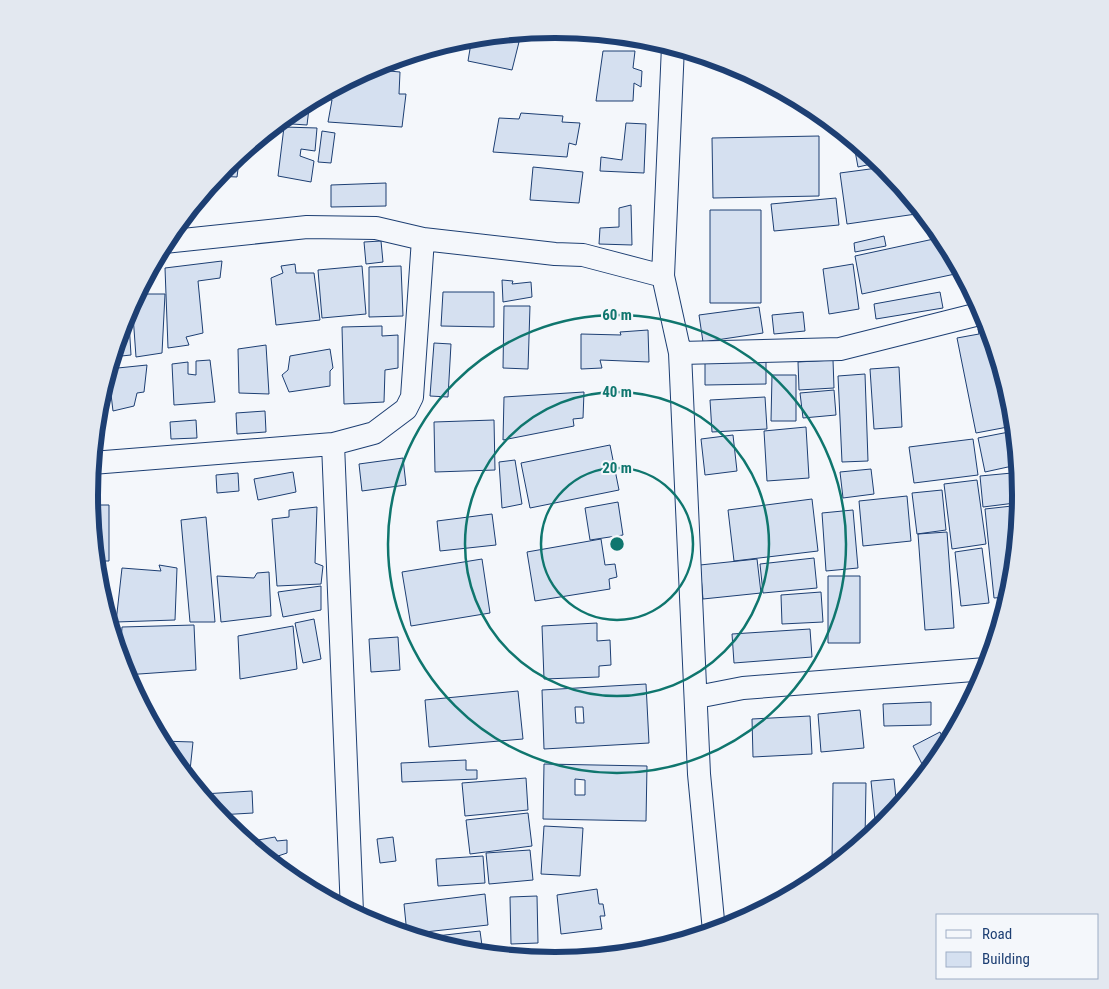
<svg xmlns="http://www.w3.org/2000/svg" width="1109" height="989" viewBox="0 0 1109 989" font-family="'Roboto Condensed',sans-serif">
  <rect width="100%" height="100%" fill="#f4f7fb"/>
  <path fill="#d5e0f0" stroke="#1d3f73" fill-rule="evenodd" d="M554 29 553 33 538 30Z
    M558 29 604 34V36L558 33Z
    M505 34H510L508 41 519 42 512 70 468 61 472 37Z
    M603 51H635L633 68 642 71 641 87 634 83 633 101H596Z
    M368 69 400 72 399 94H406L402 127 328 122 332 100 322 98 323 93Z
    M792 96 804 102 792 105Z
    M310 100 307 125 277 123 296 107Z
    M521 113 563 116 562 122 580 123 576 145 569 143 567 157 493 152 499 118 519 119Z
    M626 123 646 124 644 173 600 171 601 157 622 160Z
    M284 127 317 128 315 151 301 149 300 156 314 161 311 182 278 176Z
    M322 131 335 133 331 163 318 162Z
    M819 136V196L713 198 712 138Z
    M853 140 880 162 858 167Z
    M240 153 237 177 216 176 225 165Z
    M533 167 583 172 579 203 530 200Z
    M885 167 923 213 847 224 840 173Z
    M386 183V206L331 207V185Z
    M836 198 839 225 774 231 771 204Z
    M631 205 632 245 599 244 600 228 619 227V208Z
    M710 210H761V303H710Z
    M884 236 886 246 855 252 854 243Z
    M943 237 951 253 955 274 862 294 855 256Z
    M381 241 383 262 366 264 364 242Z
    M222 261 220 278 198 281 203 333 186 337 189 345 168 348 165 268Z
    M295 264 296 273H314L320 320 276 325 271 278 283 273 281 266Z
    M853 264 859 309 829 314 823 269Z
    M362 266 366 314 322 318 318 270Z
    M401 266 403 316 369 317V267Z
    M502 280 513 281 512 284 531 282 532 297 503 302Z
    M443 292H494V327L441 326Z
    M940 292 943 308 876 319 874 304Z
    M136 294H165L162 353 136 357 132 301Z
    M504 306H530L528 369 503 368Z
    M759 307 763 333 703 342 699 315Z
    M803 312 805 331 774 334 772 315Z
    M129 322 131 355 112 357 122 323Z
    M382 326V336L398 335V368L385 370 384 402 344 404 342 327Z
    M988 327 1011 404 1013 426 976 433 957 338 979 334 978 329Z
    M648 330 649 362 600 360 602 368 581 369V334L621 335 620 332Z
    M434 343 451 344 448 397 430 396Z
    M266 345 269 394 239 393 238 349Z
    M330 349 333 368 330 371V386L289 392 282 375 288 370 290 356Z
    M766 359V384L705 385V360Z
    M210 360 215 402 174 405 172 364 188 362V374L196 375V361Z
    M833 360 834 388 799 390 798 362Z
    M147 365 144 392 137 393 134 406 113 411 108 369Z
    M899 367 902 427 874 429 870 369Z
    M865 374 868 461 842 462 838 376Z
    M772 375H796V421H771Z
    M834 390 836 415 803 418 800 393Z
    M584 392 583 418 573 419 574 426 503 440 504 397Z
    M765 397 767 429 712 432 710 400Z
    M265 411 266 432 237 434 236 413Z
    M196 420 197 438 171 439 170 422Z
    M494 420 495 470 435 472 434 422Z
    M806 427 809 478 767 481 764 431Z
    M1014 431 1017 465 985 472 978 438Z
    M733 435 737 471 705 475 701 439Z
    M973 439 978 475 914 483 909 447Z
    M610 445 619 490 530 508 521 463Z
    M403 458 406 485 362 491 359 464Z
    M515 460 522 504 502 508 499 462Z
    M871 469 874 494 843 498 840 472Z
    M293 472 296 492 258 500 254 479Z
    M238 473 239 491 217 493 216 475Z
    M1012 473 1015 503 983 507 980 476Z
    M977 480 986 544 952 549 944 484Z
    M942 490 946 530 917 534 912 493Z
    M907 496 911 541 863 546 859 501Z
    M812 499 818 551 734 561 728 510Z
    M618 502 623 535 590 540 585 508Z
    M90 505H109V561H95Z
    M1012 506 1016 542 1011 586 1008 597 994 598 985 509Z
    M317 507 315 563 323 566 321 584 277 586 272 519 289 517V510Z
    M853 510 858 568 826 571 822 513Z
    M492 514 496 545 440 551 437 521Z
    M206 517 215 622H190L181 520Z
    M947 532 954 628 925 630 918 534Z
    M601 539 605 565 615 564 617 577 609 579 610 589 535 601 527 552Z
    M982 548 989 603 961 606 955 552Z
    M814 558 817 588 763 593 760 564Z
    M482 559 490 613 411 626 402 572Z
    M757 559 761 593 703 599 700 565Z
    M159 565 177 568 175 620 116 622 122 568 161 571Z
    M269 572 271 616 221 622 217 576 254 578 257 573Z
    M828 576H860V643H828Z
    M321 586V610L283 617 278 592Z
    M821 592 823 622 782 624 781 595Z
    M314 619 321 659 303 663 295 623Z
    M597 623V641L610 640 611 665 599 666V677L544 679 542 626Z
    M194 625 196 670 125 675 120 660 122 627Z
    M293 626 297 669 240 679 238 636Z
    M810 629 812 657 734 663 732 634Z
    M398 637 400 670 371 672 369 639Z
    M646 684 649 743 544 749 542 690ZM575 707H583L584 723H576Z
    M518 691 523 739 429 747 425 700Z
    M931 702V725L884 726 883 704Z
    M860 710 864 748 821 752 818 714Z
    M810 716 812 754 753 757 752 719Z
    M940 732 946 745 926 772 913 746Z
    M161 741 193 742 189 780 167 753Z
    M466 760V770H477V779L402 782 401 763Z
    M544 764 647 766 646 821 543 819ZM575 779 585 780V795H575Z
    M526 778 528 810 465 816 462 783Z
    M894 779 897 808 876 830 871 781Z
    M833 783H866L865 839 837 863H832Z
    M252 791 253 813 218 815 203 797V794Z
    M528 813 532 846 470 854 466 820Z
    M544 826 583 828 580 876 541 874Z
    M275 837 277 841 287 840V853L278 856 279 868 247 842Z
    M393 837 396 861 380 863 377 839Z
    M530 850 533 880 489 884 486 853Z
    M483 856 485 883 438 886 436 859Z
    M597 889 599 904H603L605 916H600L602 929 561 934 557 895Z
    M485 894 488 925 407 934 404 904Z
    M537 896 538 943 511 944 510 897Z
    M480 931 483 953 463 951 419 938Z
    M558 954 587 957 557 960Z"/>
  <g fill="none" stroke-linecap="round" stroke-linejoin="round">
    <g stroke="#1d3f73" stroke-width="24">
      <path id="minor" d="M673 46 663 276 680 353 699 774 714 931
        M164 242 307 227 376 228 423 239 555 254 583 255 663 276
        M680 353 840 349 983 313
        M333 444 352 912
        M92 463 333 444 374 433 406 409 412 397 423 239
        M697 697 743 688 986 669"/>
    </g>
    <use href="#minor" stroke="#f4f7fb" stroke-width="22"/>
  </g>
  <g fill="none" stroke="#0f766e" stroke-width="2.5">
    <circle cx="617" cy="544" r="76"/>
    <circle cx="617" cy="544" r="152"/>
    <circle cx="617" cy="544" r="229"/>
  </g>
  <path d="M0 0H1109V989H0ZM98 495a457 457 0 1 1 914 0a457 457 0 1 1-914 0Z" fill="#e3e8f0" fill-rule="evenodd"/>
  <path fill="none" stroke="#1d3f73" stroke-width="6" d="M98 495a457 457 0 1 1 914 0a457 457 0 1 1-914 0Z"/>
  <circle cx="617" cy="544" r="8" fill="#0f766e" stroke="#f4f7fb" stroke-width="2.5"/>
  <g font-size="15" text-anchor="middle" font-weight="bold" fill="#0f766e" stroke="#f4f7fb" stroke-width="4" stroke-linejoin="round" paint-order="stroke">
    <text x="617" y="320">60 m</text>
    <text x="617" y="397">40 m</text>
    <text x="617" y="473">20 m</text>
  </g>
  <rect x="936" y="914" width="162" height="65" fill="#f4f7fb" stroke="#9eadc5"/>
  <rect x="946" y="930" width="25" height="8" fill="#f4f7fb" stroke="#9eadc5"/>
  <text x="982" y="939" font-size="15" fill="#1d3f73">Road</text>
  <rect x="946" y="952" width="25" height="15" fill="#d5e0f0" stroke="#9eadc5"/>
  <text x="982" y="964" font-size="15" fill="#1d3f73">Building</text>
</svg>
